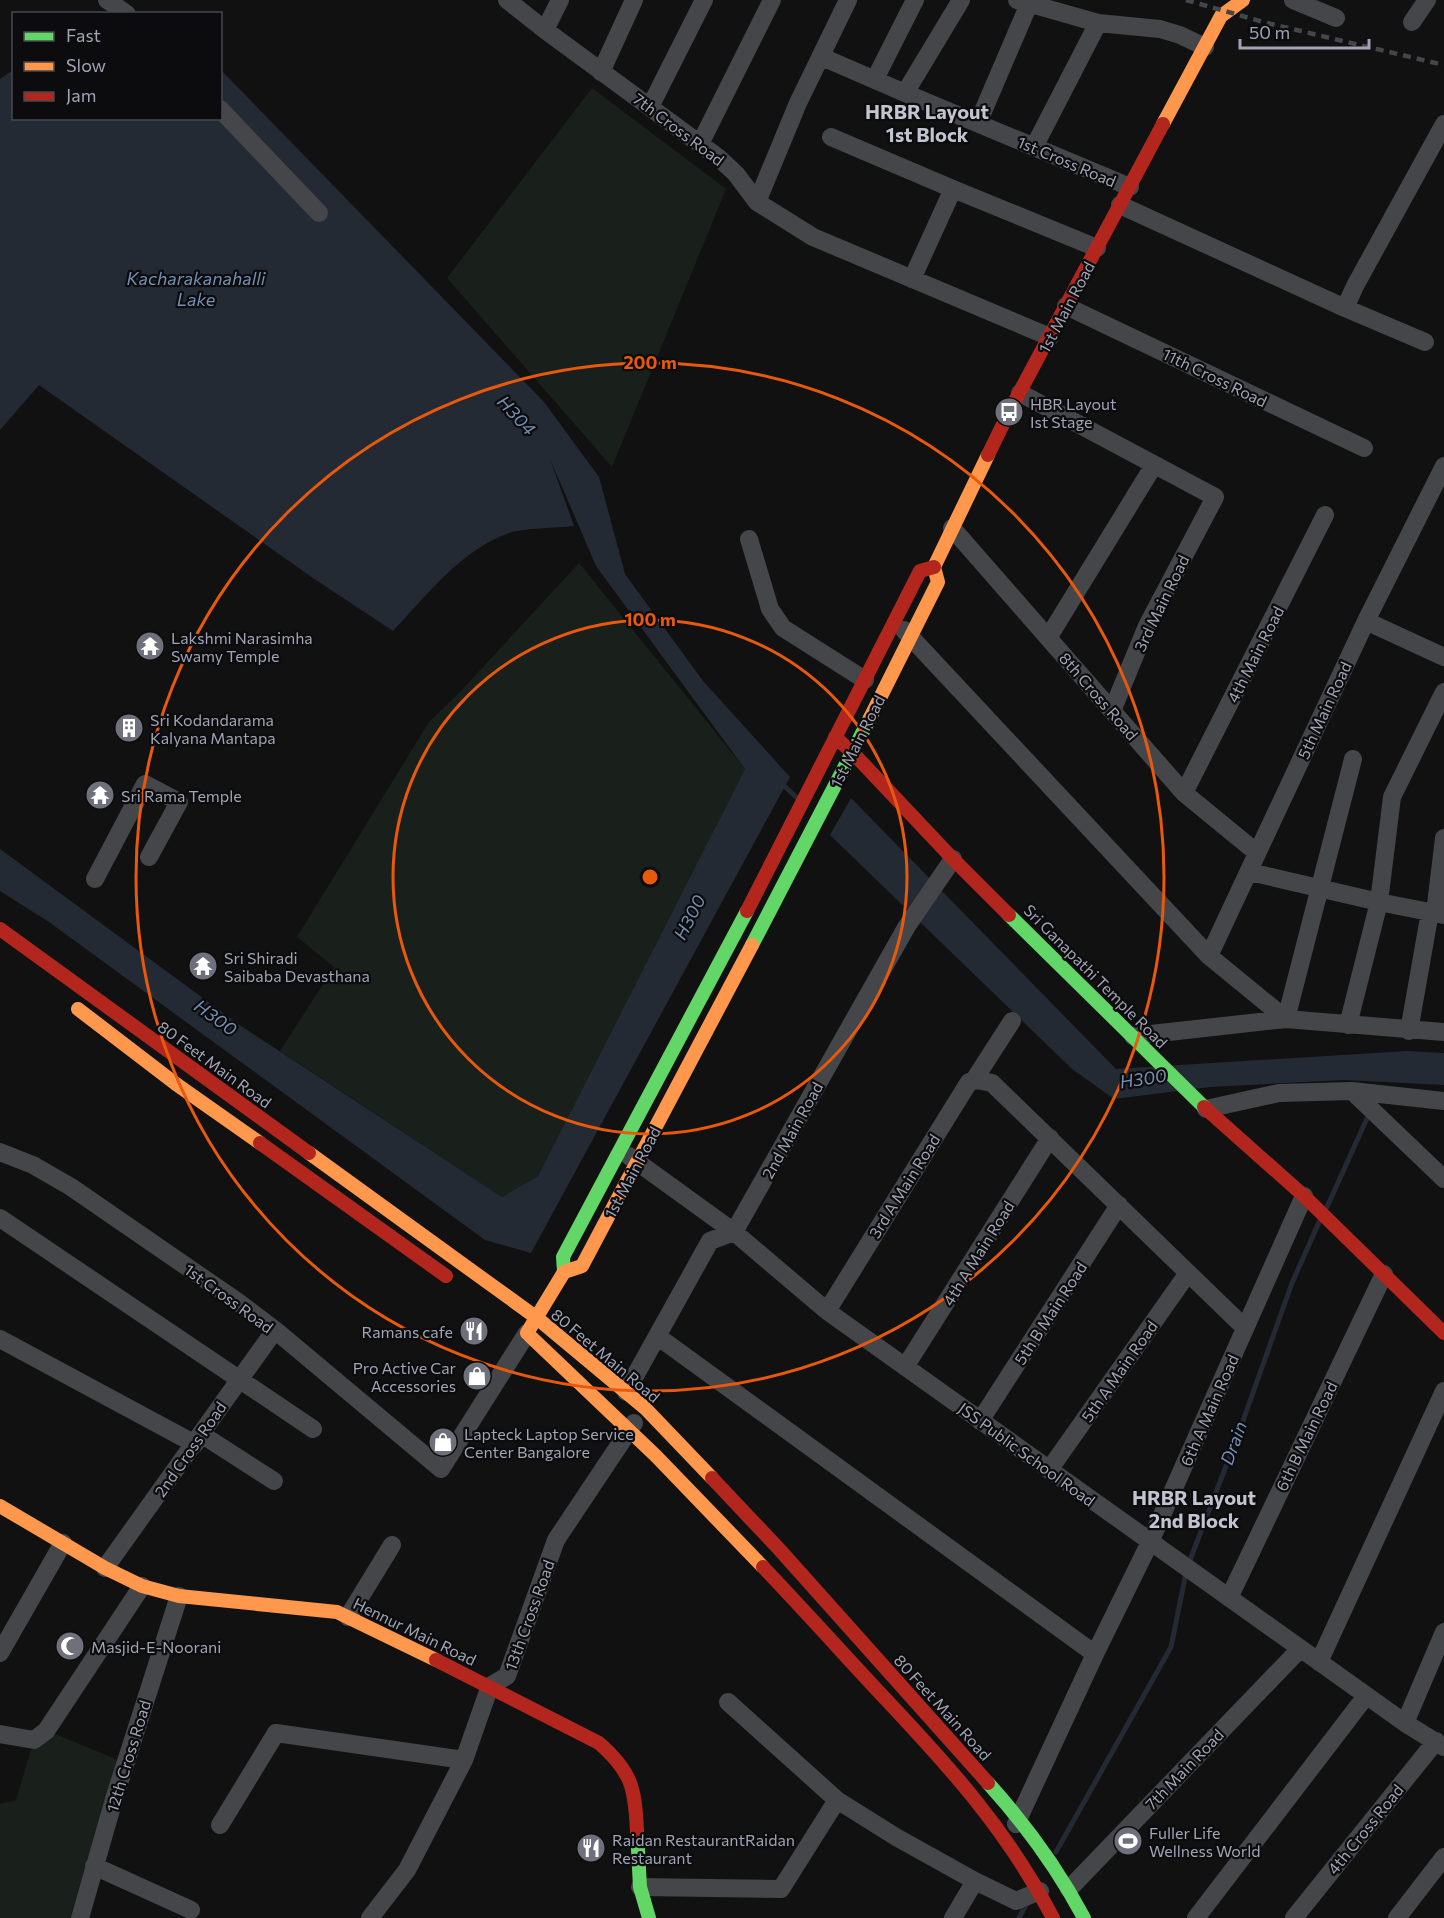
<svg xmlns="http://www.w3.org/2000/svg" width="1444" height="1918" viewBox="0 0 1444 1918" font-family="Commissioner,sans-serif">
  <rect width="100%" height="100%" fill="#111"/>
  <path fill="#19201b" d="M592 88 726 189 612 467 447 278Z
    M579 563 745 769 538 1176 502 1197 280 1051 334 967 297 937 429 722 459 693Z
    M55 1734 118 1760 70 1918H0V1804L16 1800 31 1750Z"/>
  <path fill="#242a33" d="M13 70 14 118H220L221 70 544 402 599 477 625 574 703 681 790 777 531 1253 485 1240 49 922 0 891V849L241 1026 502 1197 538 1176 745 769 596 566 550 459 574 526C556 528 525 528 509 533 461 550 427 595 393 631L313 578 39 385 0 430V79Z
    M851 798 1116 1069 1407 1051 1444 1053V1085L1344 1080 1210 1087 1114 1099 1072 1069 830 835Z"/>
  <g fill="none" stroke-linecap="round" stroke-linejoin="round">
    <path stroke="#242a33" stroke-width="5" d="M781 783 796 797
      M1327 1207 1369 1114
      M1056 1852 1171 1647 1187 1568 1239 1432 1292 1283 1320 1220
      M1019 1918 1028 1901"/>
    <path stroke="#45464a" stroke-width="18" d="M107 0 127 14
      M507 0 545 30 719 158 736 174 757 202 813 237 1050 337
      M1017 0 1098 23 1160 29 1180 35 1205 47
      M1293 0 1336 18
      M1412 22 1427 0
      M545 30 560 0
      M822 57 905 93 961 0
      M601 72 634 0
      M875 79 915 0
      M905 93 1130 187
      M650 107 704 0
      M220 109 319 213
      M978 123 1029 4
      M831 137 953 189 912 279
      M700 144 772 0
      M1034 147 1098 23
      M953 189 1097 248
      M757 202 798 103 848 0
      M1120 205 1345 308 1425 342
      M1066 306 1364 448
      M1345 308 1355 286 1444 124
      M1020 393 1215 497 1147 626 1112 711
      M952 528 1184 793 1256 852
      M749 539 770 609 783 628 865 680
      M1366 621 1444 657
      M904 630 1209 956 1286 1019 1353 759
      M1048 638 1154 465
      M1184 793 1325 515
      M1250 872 1379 902 1444 915
      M95 879 145 784 179 802 149 857
      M1435 913 1444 838
      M1209 956 1366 621 1444 466
      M1348 1025 1379 902 1392 797 1444 692
      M1409 1031 1430 912
      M1133 1036 1286 1019 1444 1032
      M974 1080 1012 1021
      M1352 1091 1444 1179
      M1206 1109 1279 1093 1352 1091 1444 1101
      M0 1152 33 1165 71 1187 238 1302 275 1330 441 1469 527 1333
      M629 1156 734 1232 827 1311 1405 1723 1444 1747
      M0 1218 313 1429
      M827 1311 969 1082 977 1080 992 1083 1245 1328
      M657 1336 1095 1654
      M0 1339 195 1444
      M905 1367 1050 1138
      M626 1392 710 1241 734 1232 907 926 953 859
      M980 1421 1119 1205
      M201 1434 274 1481
      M1049 1470 1188 1273
      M105 1568 275 1330
      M1229 1598 1384 1274
      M348 1617 392 1545
      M0 1653 63 1543
      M1319 1662 1444 1391
      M728 1702 837 1800 896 1837 975 1881 1016 1901 1040 1891
      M1405 1723 1444 1632
      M0 1734 34 1740 46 1731 142 1586
      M1016 1824 1095 1654 1150 1542 1304 1196
      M220 1825 276 1733 464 1760
      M94 1866 191 1910
      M640 1887 781 1889 837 1800
      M1069 1889 1300 1649
      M80 1918 115 1796 179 1596
      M370 1918 407 1870 464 1760 490 1686 507 1676 556 1540 634 1423
      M953 1918 975 1881
      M1196 1918 1366 1696
      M1294 1918 1436 1741
      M1397 1918 1444 1857"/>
    <path stroke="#63d668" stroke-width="14" d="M1009 915 1204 1107
      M752 945 870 718
      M564 1272 563 1257 747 911
      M988 1783C1025 1824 1058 1869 1084 1918
      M637 1831 640 1887 649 1918"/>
    <path stroke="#ff974d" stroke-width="14" d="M1163 124 1221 16 1243 0
      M870 718 938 582 934 567 988 455
      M78 1009 176 1084 260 1143
      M309 1153 537 1318 645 1408 712 1478
      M527 1333 564 1272 582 1266 752 945
      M530 1336 656 1456 763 1567
      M0 1506 105 1568 142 1586 179 1596 337 1612 436 1660"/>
    <path stroke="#b3261e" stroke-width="14" d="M988 455 1009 412 1163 124
      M835 737 853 753 953 859 1009 915
      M747 911 920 571 934 567
      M0 929 309 1153
      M1204 1107 1304 1196 1444 1333
      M260 1143 446 1276
      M712 1478 779 1549 988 1783
      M763 1567C802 1608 840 1650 878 1691 947 1764 1006 1828 1053 1918
      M436 1660 599 1743C632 1772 635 1788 637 1831"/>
    <path stroke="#45464a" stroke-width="4.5" stroke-dasharray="8 6" stroke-linecap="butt" d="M1186 0 1267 23 1444 65"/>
  </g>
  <g fill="none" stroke="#e8590c" stroke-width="3">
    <circle cx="650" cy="877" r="257"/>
    <circle cx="650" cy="877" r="514"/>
  </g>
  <defs>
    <g id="bus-disc" transform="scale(1.5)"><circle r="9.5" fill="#6e717b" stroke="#0c0b0d"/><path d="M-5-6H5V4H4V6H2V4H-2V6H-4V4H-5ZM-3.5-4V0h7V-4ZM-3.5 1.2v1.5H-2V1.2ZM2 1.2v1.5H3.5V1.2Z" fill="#fff"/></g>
    <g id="temple-disc" transform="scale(1.5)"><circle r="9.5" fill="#6e717b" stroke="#0c0b0d"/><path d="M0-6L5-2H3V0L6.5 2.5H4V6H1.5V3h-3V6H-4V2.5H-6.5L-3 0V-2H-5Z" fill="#fff"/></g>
    <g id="building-disc" transform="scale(1.5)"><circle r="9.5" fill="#6e717b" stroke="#0c0b0d"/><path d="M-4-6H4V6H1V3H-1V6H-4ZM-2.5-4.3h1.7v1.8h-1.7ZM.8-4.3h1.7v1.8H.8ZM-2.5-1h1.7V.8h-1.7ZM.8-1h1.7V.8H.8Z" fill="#fff"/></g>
    <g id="restaurant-disc" transform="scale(1.5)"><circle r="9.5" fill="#6e717b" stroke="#0c0b0d"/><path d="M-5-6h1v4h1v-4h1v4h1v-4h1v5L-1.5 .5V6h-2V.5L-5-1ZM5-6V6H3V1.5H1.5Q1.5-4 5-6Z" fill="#fff"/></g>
    <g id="shop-disc" transform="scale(1.5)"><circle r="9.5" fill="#6e717b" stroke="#0c0b0d"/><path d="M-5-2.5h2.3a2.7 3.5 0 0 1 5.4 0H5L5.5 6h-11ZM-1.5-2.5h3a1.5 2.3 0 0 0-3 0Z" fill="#fff"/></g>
    <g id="mosque-disc" transform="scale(1.5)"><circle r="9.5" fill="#6e717b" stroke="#0c0b0d"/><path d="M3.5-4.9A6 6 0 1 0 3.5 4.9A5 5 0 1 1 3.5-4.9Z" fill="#fff"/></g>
    <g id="stadium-disc" transform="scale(1.5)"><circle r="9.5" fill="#6e717b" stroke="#0c0b0d"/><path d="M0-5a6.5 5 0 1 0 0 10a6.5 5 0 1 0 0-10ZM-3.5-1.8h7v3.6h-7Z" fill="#fff"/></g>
  </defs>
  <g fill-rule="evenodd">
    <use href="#bus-disc" x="1009" y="412"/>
    <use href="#temple-disc" x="150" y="646"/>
    <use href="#building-disc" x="129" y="728"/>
    <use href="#temple-disc" x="100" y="795"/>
    <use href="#temple-disc" x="203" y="966"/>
    <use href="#restaurant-disc" x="474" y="1331"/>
    <use href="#shop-disc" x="477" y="1376"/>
    <use href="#shop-disc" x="443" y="1442"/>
    <use href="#mosque-disc" x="70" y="1646"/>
    <use href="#stadium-disc" x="1128" y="1841"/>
    <use href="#restaurant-disc" x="591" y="1848"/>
  </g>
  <g text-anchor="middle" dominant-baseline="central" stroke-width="4.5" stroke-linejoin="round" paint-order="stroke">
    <g font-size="16" fill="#a0a4b4" stroke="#0c0b0d">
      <text transform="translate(679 129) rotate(37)">7th Cross Road</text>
      <text transform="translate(1067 161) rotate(23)">1st Cross Road</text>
      <text transform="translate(1066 307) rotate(-62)">1st Main Road</text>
      <text transform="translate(1215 377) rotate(26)">11th Cross Road</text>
      <text transform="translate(1161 603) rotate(-64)">3rd Main Road</text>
      <text transform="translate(1255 654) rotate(-63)">4th Main Road</text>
      <text transform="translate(1099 696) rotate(49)">8th Cross Road</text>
      <text transform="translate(1324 710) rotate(-65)">5th Main Road</text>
      <text transform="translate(857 741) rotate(-63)">1st Main Road</text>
      <text transform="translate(1096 976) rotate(45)">Sri Ganapathi Temple Road</text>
      <text transform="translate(215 1064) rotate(36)">80 Feet Main Road</text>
      <text transform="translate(792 1130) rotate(-61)">2nd Main Road</text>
      <text transform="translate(632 1172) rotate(-62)">1st Main Road</text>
      <text transform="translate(904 1186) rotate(-58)">3rd A Main Road</text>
      <text transform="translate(978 1253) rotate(-58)">4th A Main Road</text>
      <text transform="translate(229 1298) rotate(36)">1st Cross Road</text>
      <text transform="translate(1050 1313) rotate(-57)">5th B Main Road</text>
      <text transform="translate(606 1355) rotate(40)">80 Feet Main Road</text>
      <text transform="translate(1119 1371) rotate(-55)">5th A Main Road</text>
      <text transform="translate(1209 1410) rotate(-66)">6th A Main Road</text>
      <text transform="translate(1306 1436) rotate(-64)">6th B Main Road</text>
      <text transform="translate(190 1449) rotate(-55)">2nd Cross Road</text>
      <text transform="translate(1027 1454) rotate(36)">JSS Public School Road</text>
      <text transform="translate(529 1615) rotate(-70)">13th Cross Road</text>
      <text transform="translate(415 1631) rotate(26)">Hennur Main Road</text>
      <text transform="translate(943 1707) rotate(48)">80 Feet Main Road</text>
      <text transform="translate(128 1756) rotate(-73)">12th Cross Road</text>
      <text transform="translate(1184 1769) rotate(-46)">7th Main Road</text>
      <text transform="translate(1365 1829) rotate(-51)">4th Cross Road</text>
    </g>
    <g font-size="16" fill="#a0a4b4" stroke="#0c0b0d" text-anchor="start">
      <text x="1030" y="403">HBR Layout<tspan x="1030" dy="18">Ist Stage</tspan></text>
      <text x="171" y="637">Lakshmi Narasimha<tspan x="171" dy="18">Swamy Temple</tspan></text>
      <text x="150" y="719">Sri Kodandarama<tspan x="150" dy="18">Kalyana Mantapa</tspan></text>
      <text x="121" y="795">Sri Rama Temple</text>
      <text x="224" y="957">Sri Shiradi<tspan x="224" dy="18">Saibaba Devasthana</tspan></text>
      <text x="453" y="1331" text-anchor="end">Ramans cafe</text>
      <text x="456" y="1367" text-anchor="end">Pro Active Car<tspan x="456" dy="18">Accessories</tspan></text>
      <text x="464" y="1433">Lapteck Laptop Service<tspan x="464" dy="18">Center Bangalore</tspan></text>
      <text x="91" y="1646">Masjid-E-Noorani</text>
      <text x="1149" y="1832">Fuller Life<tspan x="1149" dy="18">Wellness World</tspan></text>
      <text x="612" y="1839">Raidan RestaurantRaidan<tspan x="612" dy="18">Restaurant</tspan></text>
    </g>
    <g font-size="18" font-style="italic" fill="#748fb3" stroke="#0c0b0d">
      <text x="196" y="278">Kacharakanahalli<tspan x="196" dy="21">Lake</tspan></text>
      <text transform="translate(517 415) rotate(47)">H304</text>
      <text transform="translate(689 917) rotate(-63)">H300</text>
      <text transform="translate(216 1017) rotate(36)">H300</text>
      <text transform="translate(1143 1078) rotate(-9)">H300</text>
      <text transform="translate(1233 1443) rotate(-70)">Drain</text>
    </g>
    <g font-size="20" font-weight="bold" fill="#c2c4d0" stroke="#0c0b0d">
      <text x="927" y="111">HRBR Layout<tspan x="927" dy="23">1st Block</tspan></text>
      <text x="1194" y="1497">HRBR Layout<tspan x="1194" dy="23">2nd Block</tspan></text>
    </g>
  </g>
  <circle cx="650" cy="877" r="9" fill="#e8590c" stroke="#0c0b0d" stroke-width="3"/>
  <g font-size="18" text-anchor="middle" font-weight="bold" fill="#e8590c" stroke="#0c0b0d" stroke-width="4.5" stroke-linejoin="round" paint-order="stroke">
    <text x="650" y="369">200 m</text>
    <text x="650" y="626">100 m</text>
  </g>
  <rect x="12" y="12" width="210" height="108" fill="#0c0b0d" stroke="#474850" stroke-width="1.5"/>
  <rect x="24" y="32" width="30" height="9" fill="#63d668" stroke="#474850" stroke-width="1.5"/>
  <text x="66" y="42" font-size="18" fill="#a0a4b4">Fast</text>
  <rect x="24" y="62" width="30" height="9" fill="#ff974d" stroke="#474850" stroke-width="1.5"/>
  <text x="66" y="72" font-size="18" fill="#a0a4b4">Slow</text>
  <rect x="24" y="92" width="30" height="9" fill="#b3261e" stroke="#474850" stroke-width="1.5"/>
  <text x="66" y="102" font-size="18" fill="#a0a4b4">Jam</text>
  <path d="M1240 39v9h129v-9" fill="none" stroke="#a0a4b4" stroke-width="3"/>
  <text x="1249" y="39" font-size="18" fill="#a0a4b4" stroke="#0c0b0d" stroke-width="4.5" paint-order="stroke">50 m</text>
</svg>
